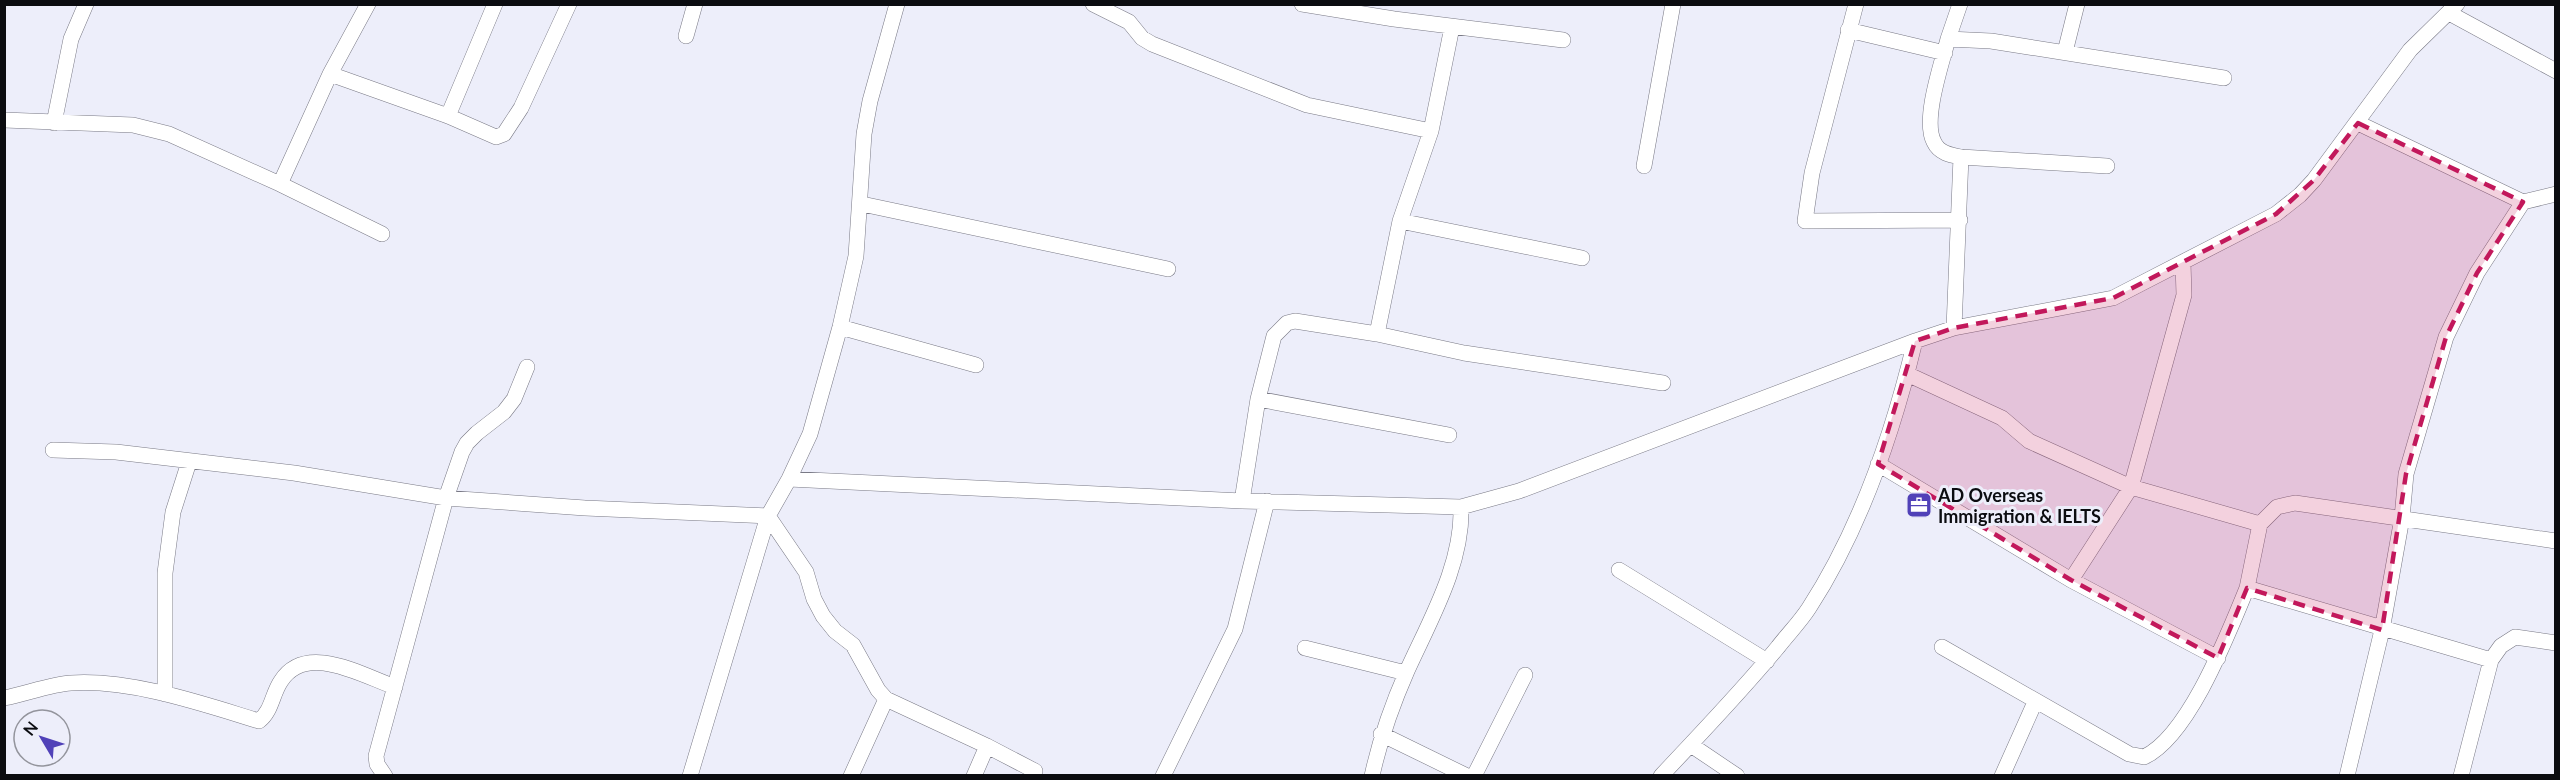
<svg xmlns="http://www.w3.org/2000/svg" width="2560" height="780" viewBox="0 0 2560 780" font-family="Lato,sans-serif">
  <rect width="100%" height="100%" fill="#edeefa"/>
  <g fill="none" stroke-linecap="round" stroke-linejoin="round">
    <g stroke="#797985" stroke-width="16">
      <path id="street" d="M1093 4 1129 22 1142 38 1152 44 1307 105 1431 131
        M1302 4 1394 19 1563 40
        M1856 4 1812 173 1805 221 1960 220
        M2449 13 2556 71
        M1848 30 1945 53
        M686 36 695 4
        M1948 39 1960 4
        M2065 52 2077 4
        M330 74 368 4
        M448 116 495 4
        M4 120 133 125 169 134 280 184 382 234
        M54 123 71 39 86 4
        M2358 123 2523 202
        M1961 157 2107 166
        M1644 166 1673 4
        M280 184 330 74 448 116 496 137 504 134 521 108 569 4
        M862 204 1168 269
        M1400 221 1582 258
        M840 327 976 365
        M1954 328 1961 157C1950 155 1939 153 1934 142 1922 120 1942 63 1948 39L1991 41 2224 78
        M1377 334 1400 221 1431 131 1452 27
        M1907 374 2002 418 2029 441 2131 487 2260 524
        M1258 399 1449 435
        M53 450 116 452 294 473 446 498 585 508 768 516 806 572 814 599 823 616 835 631 853 645 878 690 886 699 987 746
        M1878 464 2071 580 2218 658
        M789 479 1242 501 1461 507 1519 491 1915 341 1954 328 2113 298 2276 214 2300 195 2314 180 2410 50 2457 4
        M1242 501 1258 399 1274 336 1287 323 1295 321 1377 334 1464 353 1663 383
        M1619 570 1767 661
        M2071 580 2131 487 2184 295 2183 263
        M1942 647 2129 754 2144 757C2189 736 2228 634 2247 588
        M1305 648 1406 673
        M2491 660 2247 588 2260 524 2277 507 2295 503 2556 541
        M165 694V573L173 512 189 462
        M4 698C25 694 52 684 71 683 131 679 203 704 259 721 272 711 272 694 281 681 306 642 361 675 395 687
        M1381 734 1467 776
        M1691 745 1737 776
        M385 776 377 764 376 756 446 498 462 452 467 443 477 433 504 412 514 399 527 367
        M690 776 768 516 789 479 810 434 840 327 856 256 864 134 870 101 897 4
        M851 776 886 699
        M974 776 987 746 1035 771
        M1163 776 1235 629 1267 501
        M1372 776C1380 739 1392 705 1407 671 1430 620 1463 564 1461 507
        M1474 776 1525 675
        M1661 776C1701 733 1741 692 1778 647 1788 634 1800 622 1809 608 1861 528 1893 433 1915 341
        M2002 776 2035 702
        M2347 776 2382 630 2402 518 2406 474 2446 337 2477 273 2523 202 2556 194
        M2461 776 2491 660 2501 646 2515 637 2556 643"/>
    </g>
    <use href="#street" stroke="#fff" stroke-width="15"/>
  </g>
  <path fill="#c2185b" fill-opacity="0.2" stroke="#c2185b" stroke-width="4.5" stroke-dasharray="12 8" stroke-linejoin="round" d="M2358 123 2523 202 2477 273 2446 337 2406 474 2382 630 2247 588 2218 658 2071 580 1878 464 1915 341 1954 328 2113 298 2276 214 2314 180Z"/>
  <defs>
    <g id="office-square" transform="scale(1.35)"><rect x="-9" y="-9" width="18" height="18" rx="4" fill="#5041b8" stroke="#edeefa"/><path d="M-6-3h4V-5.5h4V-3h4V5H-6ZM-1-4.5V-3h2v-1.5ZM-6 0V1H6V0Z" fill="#fff"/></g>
  </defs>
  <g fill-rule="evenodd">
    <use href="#office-square" x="1919" y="505"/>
  </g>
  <g text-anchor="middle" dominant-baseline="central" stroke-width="6" stroke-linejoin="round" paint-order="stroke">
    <g font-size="18" font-weight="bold" fill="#0b0c10" stroke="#edeefa" text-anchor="start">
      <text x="1938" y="495">AD Overseas<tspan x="1938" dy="21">Immigration &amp; IELTS</tspan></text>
    </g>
  </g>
  <rect width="2560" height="780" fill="none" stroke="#0b0c10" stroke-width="12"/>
  <g transform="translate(42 738) rotate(309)"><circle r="28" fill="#edeefa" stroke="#93949c" stroke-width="1.5"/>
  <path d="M0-4.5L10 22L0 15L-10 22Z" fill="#5041b8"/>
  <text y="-9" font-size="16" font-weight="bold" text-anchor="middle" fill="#0b0c10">N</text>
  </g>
</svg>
